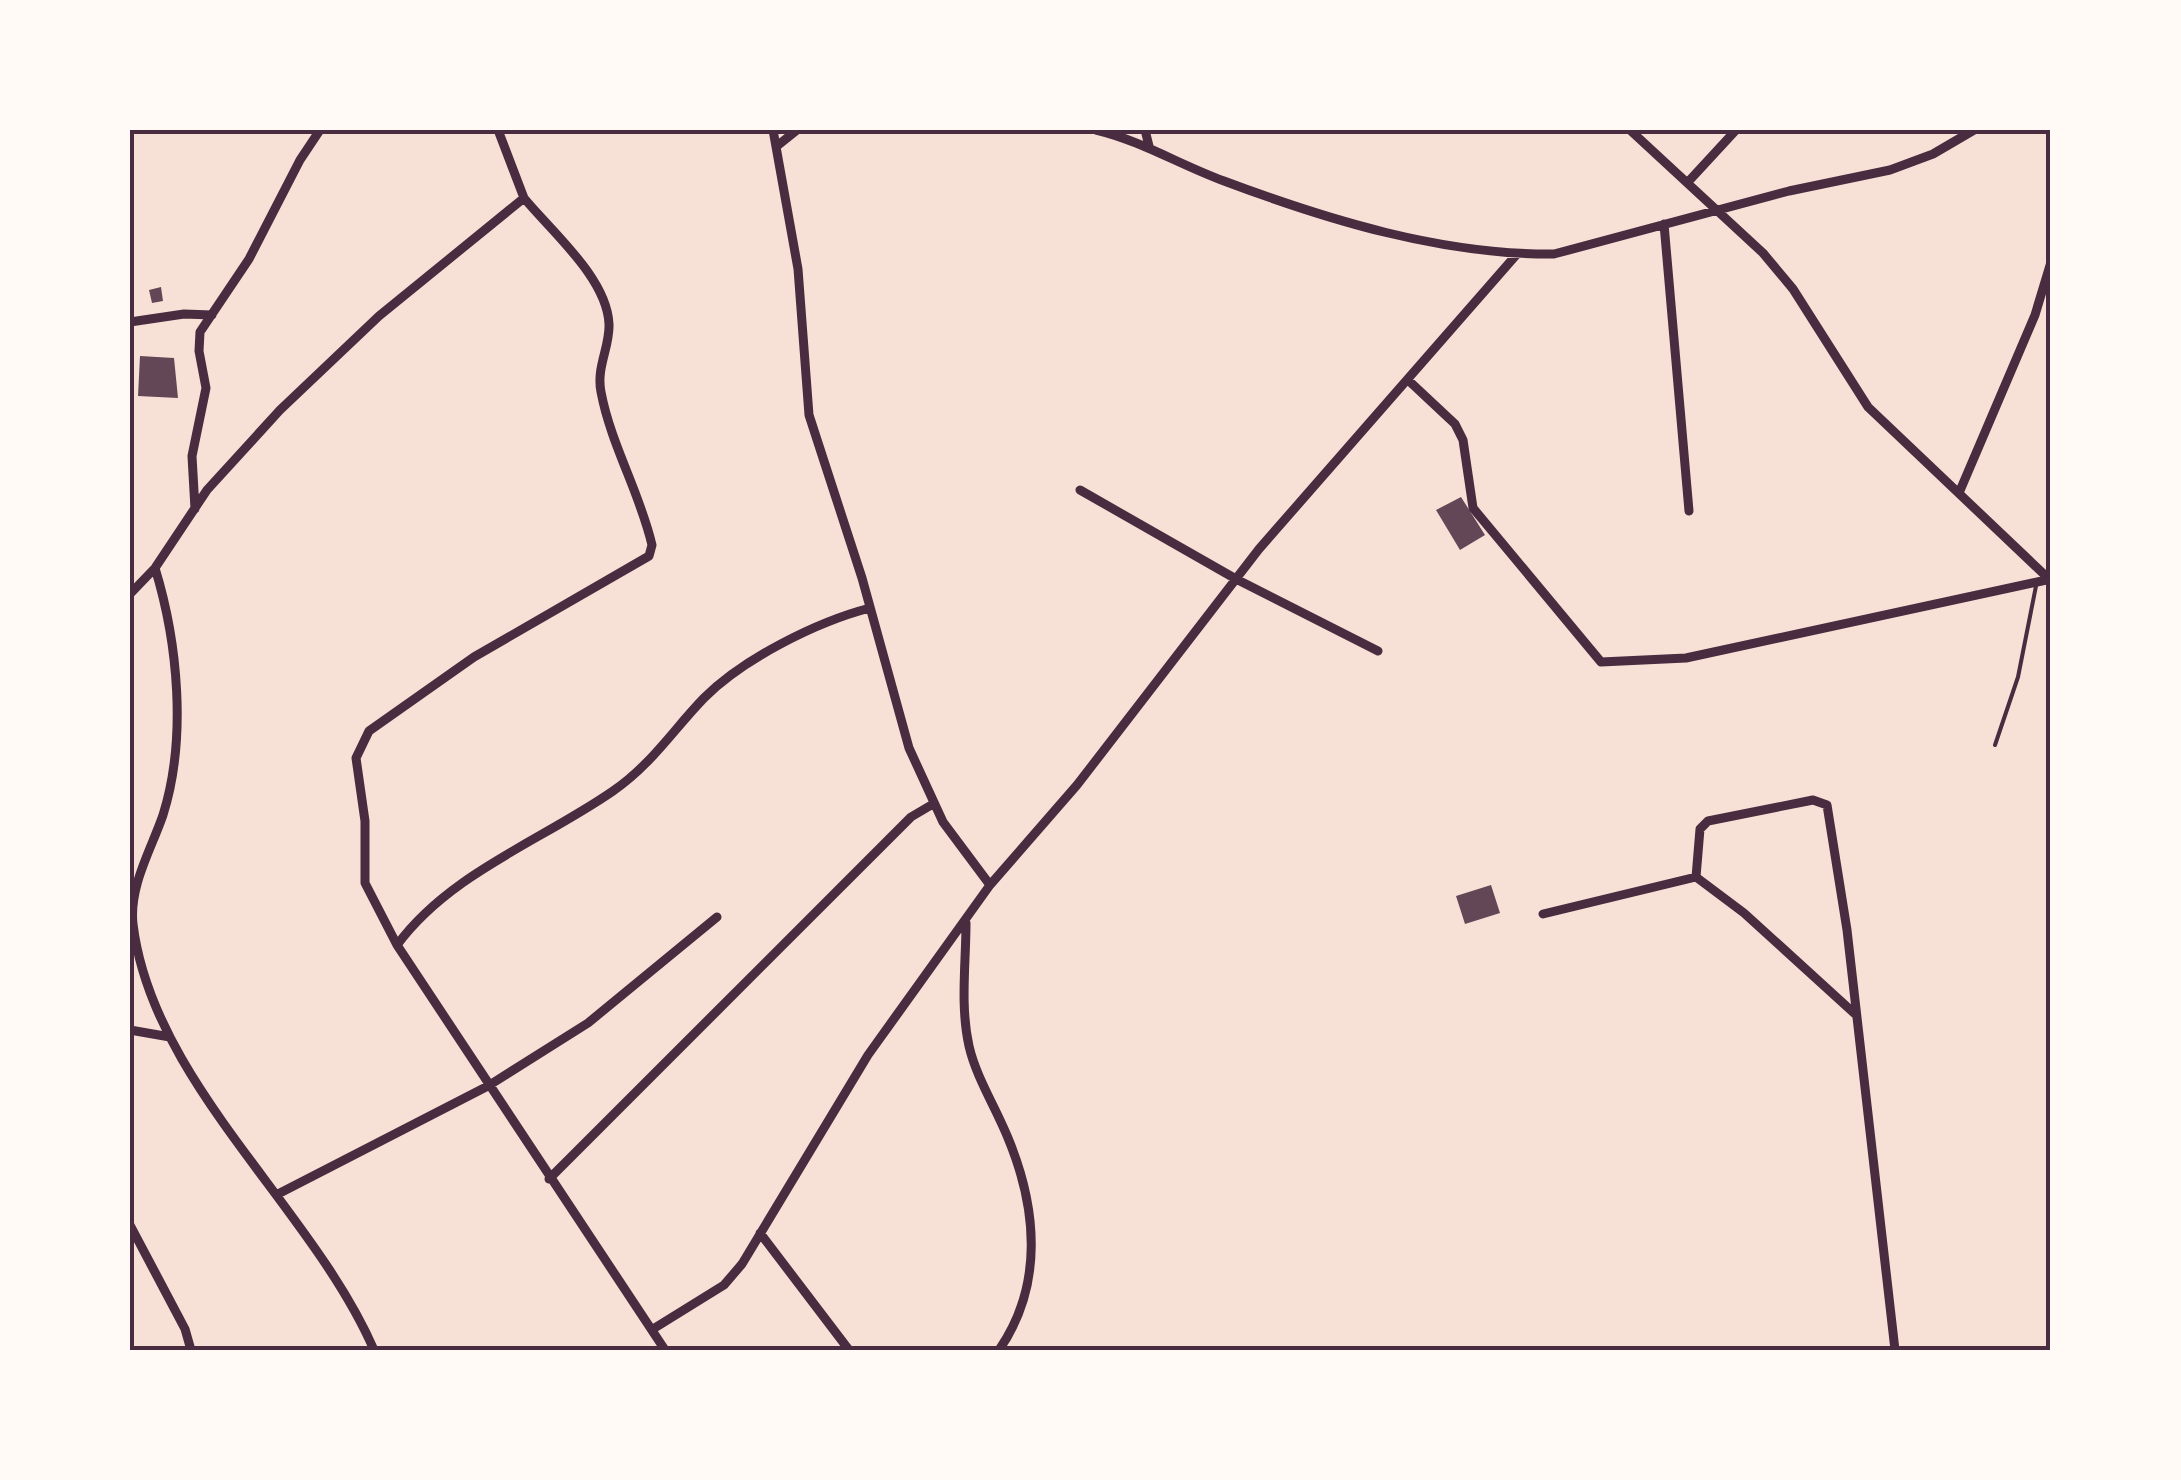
<svg xmlns="http://www.w3.org/2000/svg" width="2181" height="1480" viewBox="0 0 2181 1480" font-family="'Varela Round',sans-serif">
  <rect width="100%" height="100%" fill="#f7e1d7"/>
  <path fill="#644757" d="M161 287 163 301 152 303 149 290Z
    M140 356 174 358 178 398 138 396Z
    M1461 497 1485 535 1460 550 1436 510Z
    M1491 885 1500 913 1465 924 1456 896Z"/>
  <g fill="none" stroke-linecap="round" stroke-linejoin="round">
    <path stroke="#4a2c40" stroke-width="4" d="M1995 745 2018 677 2036 586"/>
    <path stroke="#4a2c40" stroke-width="9" d="M773 130 798 269 809 415 862 578 909 748 943 822 990 885
      M1096 130C1142 141 1180 165 1224 181 1328 220 1442 255 1554 254L1789 191 1890 170 1933 154 1974 130
      M1145 130 1149 146
      M1630 130 1763 253 1793 289 1868 407 2049 579
      M777 146 797 130
      M1688 182 1736 130
      M1664 224 1689 511
      M130 322 184 314 212 315
      M1408 380 1455 424 1463 440 1473 508 1601 662 1686 658 2051 579
      M1080 490 1236 579 1378 651
      M1959 493 2035 315 2051 262
      M195 509 192 456 206 388 199 351 200 332 249 259 300 160 320 130
      M155 568C178 643 187 739 163 815 151 850 129 886 133 924 152 1082 312 1207 374 1350
      M130 594 155 568 207 490 280 410 379 316 524 198 498 130
      M1696 877 1744 913 1855 1014
      M1543 914 1696 877 1700 829 1708 821 1813 800 1827 805 1847 930 1895 1350
      M966 923C966 963 960 1006 969 1046 976 1077 996 1108 1008 1138 1037 1208 1044 1285 999 1350
      M397 945 365 883V821L356 758 369 731 474 657 649 556 652 545C640 493 611 445 601 392 596 367 610 347 609 324 607 278 551 231 524 198
      M130 1030 170 1037
      M549 1179 911 817 933 804
      M278 1194 488 1086 588 1023 717 917
      M130 1225 185 1329 191 1350
      M760 1233 849 1350
      M653 1329 724 1285 742 1264 868 1055 990 885 1077 785 1259 549 1517 254
      M665 1350 397 945C450 873 541 841 613 791 651 765 673 730 704 698 743 659 816 622 870 608"/>
  </g>
  <rect width="2181" height="1480" fill="none" stroke="#fffaf5" stroke-width="265"/>
  <rect x="132" y="132" width="1916" height="1216" fill="none" stroke="#4a2c40" stroke-width="4"/>
</svg>
